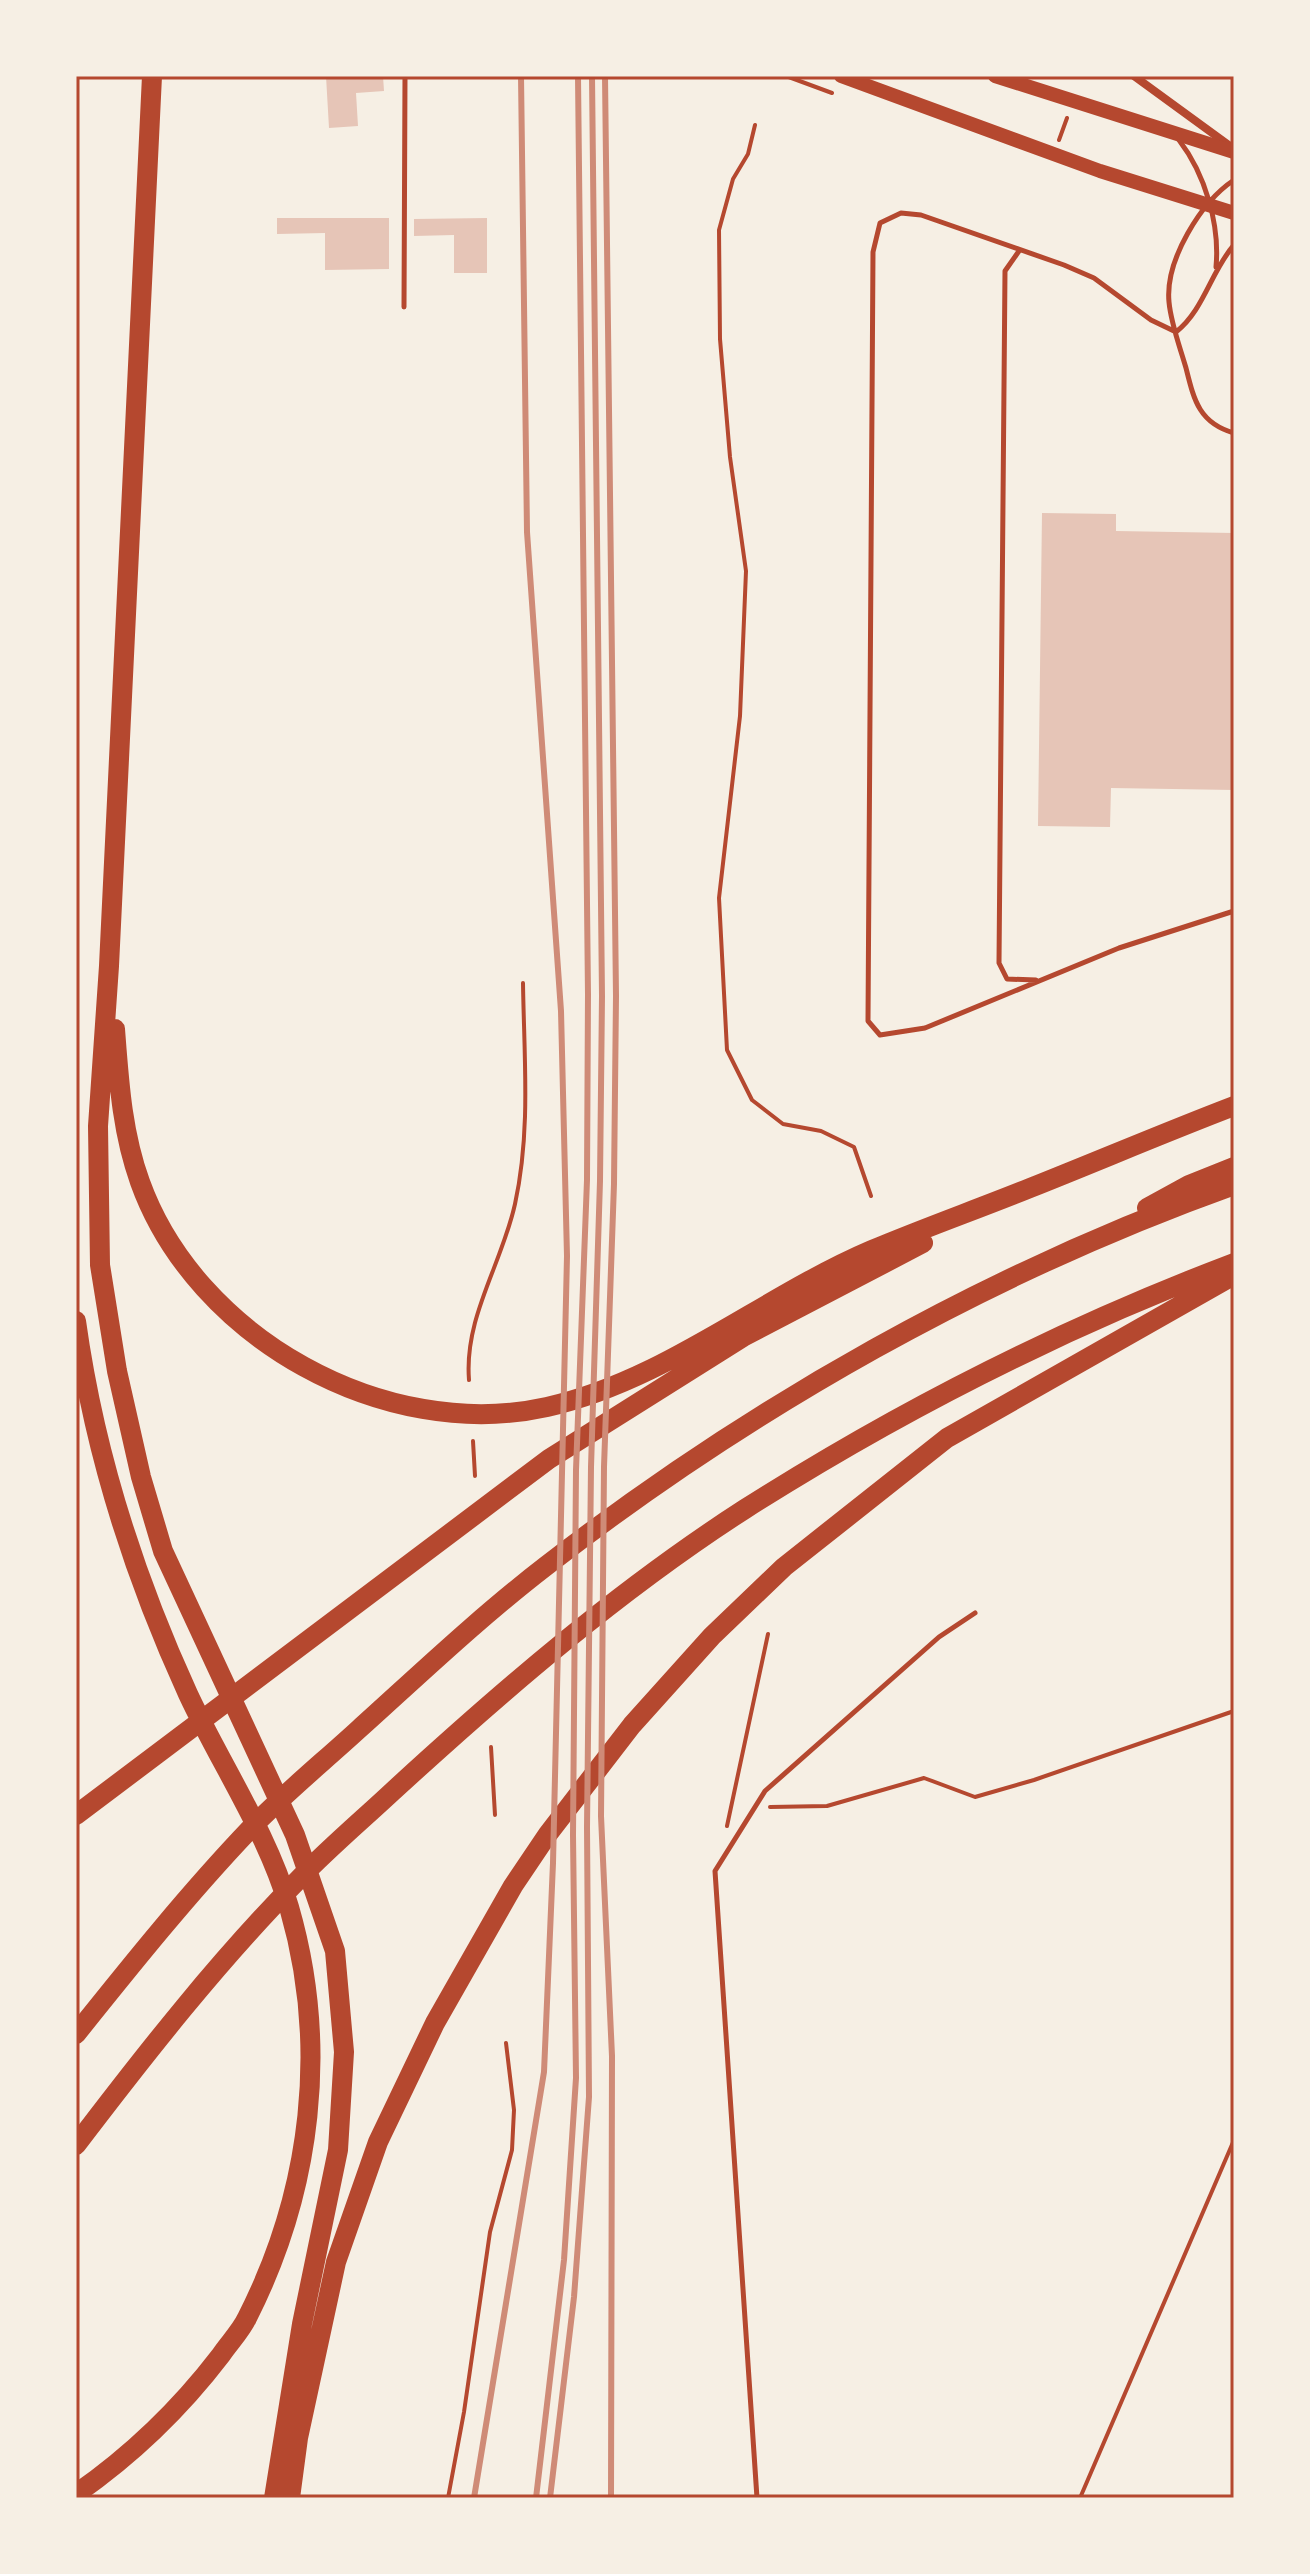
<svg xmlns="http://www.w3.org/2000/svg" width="1310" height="2574" viewBox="0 0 1310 2574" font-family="'Zilla Slab',serif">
  <rect width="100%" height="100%" fill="#f6efe4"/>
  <path fill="#e6c5b7" d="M326 76H383L384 91 356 93 358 126 329 128Z
    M277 218H389V269L325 270V233L277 234Z
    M487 218V273H454V235L414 236V219Z
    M1042 513 1116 514V531L1234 533V790L1111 788 1110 827 1038 826Z"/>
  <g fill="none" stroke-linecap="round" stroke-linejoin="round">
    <path stroke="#b5482f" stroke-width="4" d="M786 76 832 93
      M755 125 748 154 733 179 719 230 720 339 730 457 746 571 740 716 719 898 727 1050 752 1100 783 1124 821 1131 854 1147 871 1196
      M1059 140 1067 118
      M469 1380C464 1317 502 1264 515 1204 531 1131 524 1057 523 983
      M473 1441 475 1476
      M491 1747 495 1815
      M770 1807 827 1806 924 1778 975 1797 1034 1780 1234 1711
      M727 1826 768 1634
      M448 2498 464 2412 490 2232 512 2150 514 2110 506 2043
      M1080 2498 1234 2140"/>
    <path stroke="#b5482f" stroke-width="5" d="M1179 140C1205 174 1220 224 1216 267
      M1234 180C1201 202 1165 260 1169 302 1171 324 1180 347 1186 368 1194 400 1199 423 1234 433
      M1019 251 1005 271 999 963 1007 979 1036 980
      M404 307 405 76
      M1176 332 1151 320 1094 278 1064 265 921 215 901 213 880 223 873 252 868 1021 880 1035 925 1028 1119 948 1234 911
      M1176 332C1204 310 1211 271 1234 245
      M757 2498 715 1871 765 1791 939 1637 975 1613"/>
    <path stroke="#b5482f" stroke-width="8" d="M1134 76 1230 146"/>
    <path stroke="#b5482f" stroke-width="14" d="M841 76 1100 171 1234 213
      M995 76 1234 152"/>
    <path stroke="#b5482f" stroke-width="20" d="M152 76 109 966 98 1126 100 1265 117 1371 141 1477 163 1551 295 1835 335 1951 344 2052 338 2150 302 2324 274 2498
      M115 1029C119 1082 122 1132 140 1182 196 1338 385 1443 547 1407 665 1381 762 1297 872 1250 924 1228 978 1209 1030 1188 1098 1161 1166 1132 1234 1106
      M1147 1208 1189 1185 1234 1167
      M76 1321C94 1451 134 1576 188 1694 221 1765 267 1832 289 1907 329 2045 312 2190 247 2318 241 2331 229 2343 221 2355 179 2410 132 2455 76 2494
      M76 1815 549 1459 743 1337 923 1243
      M76 2034C132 1964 189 1893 251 1828 285 1793 323 1762 359 1729 420 1674 481 1616 546 1566 752 1406 988 1273 1234 1185
      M76 2145C146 2053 219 1960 300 1878 329 1848 362 1820 392 1792 502 1691 619 1590 745 1509 899 1411 1063 1328 1234 1263
      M290 2498 298 2438 336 2262 378 2142 435 2023 513 1886 548 1834 632 1725 712 1636 784 1567 947 1438 1234 1275"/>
    <path stroke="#cf8b77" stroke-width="6" d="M605 76 616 996 614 1184 604 1467 601 1816 612 2056 611 2498
      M474 2498 544 2072 553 1863 567 1256 561 1011 527 532 521 76
      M536 2498 564 2260 576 2078 573 1835 576 1470 587 1180 588 994 578 76
      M550 2498 574 2297 589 2097 587 1827 591 1467 600 1181 602 996 592 76"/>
  </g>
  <rect width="1310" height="2574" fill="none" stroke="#f6efe4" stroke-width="156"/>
  <rect x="78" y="78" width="1154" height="2418" fill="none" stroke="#b5482f" stroke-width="3"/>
</svg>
